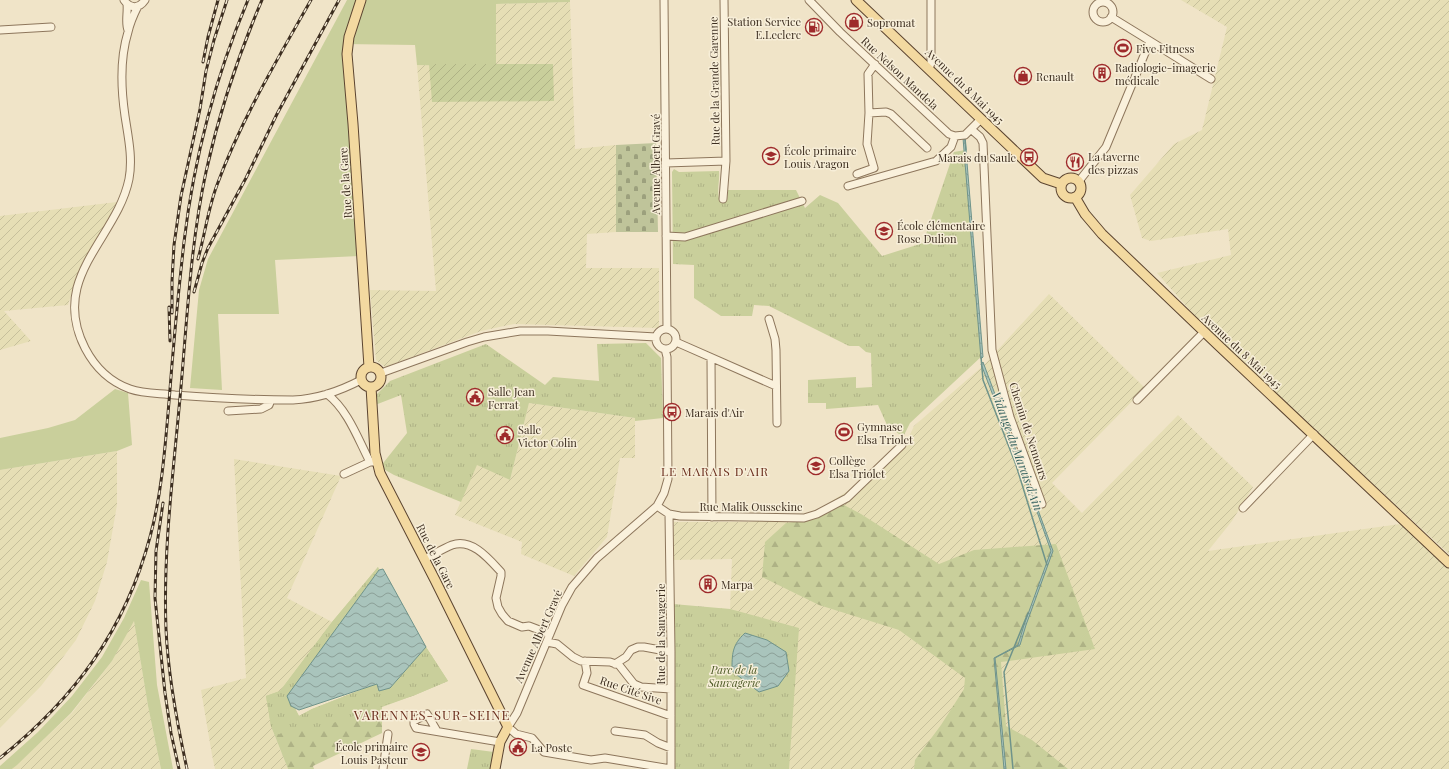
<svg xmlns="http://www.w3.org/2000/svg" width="1449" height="769" viewBox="0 0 1449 769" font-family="'Playfair Display',serif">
  <defs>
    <pattern id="farmland-furrows" width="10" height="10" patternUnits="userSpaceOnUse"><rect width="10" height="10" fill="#e6deb5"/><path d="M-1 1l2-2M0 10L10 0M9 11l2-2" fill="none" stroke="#c6bf9b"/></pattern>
    <pattern id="forest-firs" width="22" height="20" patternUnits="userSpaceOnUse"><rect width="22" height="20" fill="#c9cf9b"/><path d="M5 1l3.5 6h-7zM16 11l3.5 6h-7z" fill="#aeb285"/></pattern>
    <pattern id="cemetery-stones" width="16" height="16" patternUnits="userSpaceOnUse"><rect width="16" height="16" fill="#bfc49a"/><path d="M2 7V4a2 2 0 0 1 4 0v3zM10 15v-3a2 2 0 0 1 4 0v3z" fill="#9ca07d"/></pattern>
    <pattern id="park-tufts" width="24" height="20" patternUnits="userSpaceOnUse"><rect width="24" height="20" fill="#c9cf9b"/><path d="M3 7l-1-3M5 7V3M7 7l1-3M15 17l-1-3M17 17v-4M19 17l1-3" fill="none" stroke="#aeb285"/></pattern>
    <pattern id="garden-furrows" width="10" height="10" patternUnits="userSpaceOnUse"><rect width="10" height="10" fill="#c9cf9b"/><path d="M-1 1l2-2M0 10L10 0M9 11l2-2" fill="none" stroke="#aeb285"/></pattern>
    <pattern id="water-waves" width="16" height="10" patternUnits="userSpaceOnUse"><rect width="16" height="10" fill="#a9c4bc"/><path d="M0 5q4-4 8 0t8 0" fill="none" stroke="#8ba098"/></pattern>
  </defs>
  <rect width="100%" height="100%" fill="#f0e4c8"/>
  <path fill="url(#farmland-furrows)" d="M1181 0H1449V554L1213 336 1157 273 1231 255 1228 229 1151 241 1142 238 1130 195 1174 144 1202 130 1227 27Z
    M570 2 575 149 616 145V232L587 234 586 268H659V328L514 324 481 331 385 367 376 360 370 290 436 291 417 65 496 67V4Z
    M117 202 99 239 76 278 68 305 4 311 31 341 0 350V216Z
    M1049 294 1145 388 1052 483 1082 513 1178 415 1253 487 1232 521 1208 551 1400 524 1449 567V769H672L715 608 730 609 732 559 673 560 674 522H751L813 513 873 475 903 449 914 426 984 365Z
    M529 403 635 418V458H620L607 537 574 576 521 554 522 542 455 515 477 464 510 480Z
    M117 451V505L107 562 95 601 76 640 41 686 0 728V470Z
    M234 459 341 476 287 598 332 622 280 691 271 726 288 769H215L212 755 201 690 246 678Z
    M134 620 148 706 161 769H12L72 713 112 661Z"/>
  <path fill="#c9cf9b" d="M347 0H570V2L496 4V67L417 65 415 45 344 44 359 256 275 260 279 314H218L222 390 190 388 199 290 208 259Z
    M115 389 128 393 132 445 117 451 0 470V438L48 428 75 420Z
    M141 580 149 582 157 685 173 769H161L148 706 134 621 112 661 71 713 17 765 12 769H0V766L38 732 72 696 102 657 124 618Z"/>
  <path fill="url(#forest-firs)" d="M842 504 861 514 939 564 974 550 1056 544 1095 649 1001 662 1006 726 1032 740 1068 769H914L915 760 941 725 964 689 965 678 899 630 819 605 762 577 765 542 786 523 816 519Z
    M378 567 379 570 288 695 299 716 312 709 376 684 379 690 390 688 426 647 448 681 415 695 382 707V733L313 766 314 769H288L271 726 266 696 280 691 332 622Z"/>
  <path fill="url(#cemetery-stones)" d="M656 143 658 232H616V145Z"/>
  <path fill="url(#park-tufts)" d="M965 150 982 356 910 423 903 437 887 425 878 405 826 409V403H808V380L856 377V388L872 387 871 353 866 352 859 346H849L769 306 754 305 752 316H721L694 298V265L673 264 672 172 674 169 679 172 719 171C720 182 716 191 720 201H727L728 190H796L805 208 820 195 838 203 882 256 923 243 954 152Z
    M646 343 661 358 663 418 635 421V418L529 403 510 480 477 465 461 502 394 475 380 467 407 433 401 395 375 405 377 394 390 381 486 344 545 385 553 377 599 381 597 344Z
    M378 567 379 570 288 695 299 716 312 709 376 684 379 690 390 688 426 647 448 681 415 695 324 726 275 735 271 726 266 696 280 691 332 622Z
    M673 604 730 609 799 628 789 769H672Z
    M471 749 494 752 492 769H467Z"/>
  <path fill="url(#garden-furrows)" d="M429 64H553L554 101 432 102Z"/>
  <path fill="url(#water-waves)" stroke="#6f938a" d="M963 138H965L983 357 981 359Z
    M983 362 1034 499 1032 498 981 364Z
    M1035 506 1037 507 1053 551 1026 625 1020 645 995 658 1006 769H1004L994 658 1018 645 1024 625 1051 551Z
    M383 569 426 647 390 688 379 691 377 684 299 710 291 706 287 696 379 570Z
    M745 633 767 640 786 652 789 671 778 686 759 692 732 671C732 654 732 645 745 633Z"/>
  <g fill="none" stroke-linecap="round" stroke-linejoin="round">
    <path stroke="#6f938a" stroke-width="1.5" d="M965 138 966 150
      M981 357 983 380 1016 465 1047 565
      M1013 769 1004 672 1028 613"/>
    <g stroke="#8d765c" stroke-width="9">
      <path id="minor" d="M124 0C130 9 139 9 145 0
        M664 0 667 328
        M809 0 840 32 949 134 955 136 965 135 981 119
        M1093 12a10 10 0 1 1 20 0a10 10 0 1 1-20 0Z
        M127 4C128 13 125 22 128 30
        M138 6C134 14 130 23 128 32 120 58 121 89 125 116 128 136 133 158 129 179 121 219 87 250 77 288 67 328 91 375 130 389 144 394 160 393 175 395 214 398 254 400 293 400 316 399 340 391 361 380
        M0 30 51 27
        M1150 41 1211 79
        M929 69 931 63V0
        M869 113 886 112 891 114 927 148
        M972 130 980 137 983 143 992 350 1010 417 1042 504
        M666 163 726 161
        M857 174 874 168 867 144 869 113 868 74 875 64
        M1079 181 1106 147 1150 41 1111 17
        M848 186 936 161 951 147 955 136
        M723 199 726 161 724 0
        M666 236 685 237 802 201
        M769 319 775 339 776 350 777 423
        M656 339a10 10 0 1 1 20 0a10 10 0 1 1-20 0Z
        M676 342 776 386
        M665 349 667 357 668 479 664 493 657 506 597 558 572 587 562 605 517 713 508 727 516 734 532 738 544 752 591 760 605 758 671 769
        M711 358 712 517
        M381 373 467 342 484 337 520 331H548L656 337
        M327 394C348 410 358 439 370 462
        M1137 400 1204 332
        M228 411 261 409 269 405 271 400
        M344 474 370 462H374
        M657 506 669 514 680 516 804 518 817 514 847 498 902 445
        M1243 508 1314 434
        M669 514 671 652V769
        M424 559C433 555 442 549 452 545 472 538 489 559 501 572V576L496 598 498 607 502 614 508 621 522 627 529 626 550 634
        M547 642 557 644 573 657 581 661 610 662 619 665 634 684 641 687 671 689
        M585 661 587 673 583 685 671 716
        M615 664 626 657 631 650 638 647H644L671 652
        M437 731 427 714 414 721V724L416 728 500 742
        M615 731 645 735 658 743 671 748
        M383 769 388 734"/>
    </g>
    <g stroke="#5b4430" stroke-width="11">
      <path id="major" d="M361 0 349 37 347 54 353 124 369 367
        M856 0 1043 178 1061 184
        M1061 188a10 10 0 1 1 20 0a10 10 0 1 1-20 0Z
        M1075 197 1085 214 1102 234 1218 345 1449 563
        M361 377a10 10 0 1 1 20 0a10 10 0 1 1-20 0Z
        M371 387 375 453 380 473 435 580 508 727 500 742 495 769"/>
    </g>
    <use href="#minor" stroke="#faf1dc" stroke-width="7"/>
    <use href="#major" stroke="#f3d9a0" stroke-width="9"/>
    <g stroke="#3d2e20" stroke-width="3">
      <path id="rail" d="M203 62 208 37 218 0
        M198 259C205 234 208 209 217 185 241 120 277 60 311 0
        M194 292 202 263 208 248 246 178 277 114 339 0
        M169 307 170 341
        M172 313V281L174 245 181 196 200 109 206 71 214 40 227 0
        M163 503 156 551 155 598 165 693 171 733 179 769
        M0 758C75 698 125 630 150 537 162 493 165 447 169 402 173 349 178 295 184 242 194 158 215 78 248 0
        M187 769C177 723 168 676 166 629 163 552 173 475 180 398 187 323 190 246 206 172 219 113 238 56 262 0"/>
    </g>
    <use href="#rail" stroke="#f7eed8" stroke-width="1.5" stroke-dasharray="4.5" stroke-linecap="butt"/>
  </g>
  <defs>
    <g id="shop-ring" transform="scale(0.9)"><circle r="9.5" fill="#f7eed8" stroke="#9e2a2b" stroke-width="1.5"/><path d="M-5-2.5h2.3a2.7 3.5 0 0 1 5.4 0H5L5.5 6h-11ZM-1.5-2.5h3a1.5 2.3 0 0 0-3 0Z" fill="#9e2a2b"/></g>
    <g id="fuel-ring" transform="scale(0.9)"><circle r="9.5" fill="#f7eed8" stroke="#9e2a2b" stroke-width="1.5"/><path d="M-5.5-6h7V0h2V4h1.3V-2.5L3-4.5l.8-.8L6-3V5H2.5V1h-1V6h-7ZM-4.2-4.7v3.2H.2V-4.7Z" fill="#9e2a2b"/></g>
    <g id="stadium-ring" transform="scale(0.9)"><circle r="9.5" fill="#f7eed8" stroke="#9e2a2b" stroke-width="1.5"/><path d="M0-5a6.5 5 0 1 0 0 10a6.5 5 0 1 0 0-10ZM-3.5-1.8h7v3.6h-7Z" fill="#9e2a2b"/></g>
    <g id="building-ring" transform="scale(0.9)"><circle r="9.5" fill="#f7eed8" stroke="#9e2a2b" stroke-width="1.5"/><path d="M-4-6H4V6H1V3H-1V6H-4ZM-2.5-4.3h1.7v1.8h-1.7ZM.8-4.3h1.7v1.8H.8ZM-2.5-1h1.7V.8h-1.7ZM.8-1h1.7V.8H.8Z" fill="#9e2a2b"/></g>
    <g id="school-ring" transform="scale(0.9)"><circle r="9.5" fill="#f7eed8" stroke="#9e2a2b" stroke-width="1.5"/><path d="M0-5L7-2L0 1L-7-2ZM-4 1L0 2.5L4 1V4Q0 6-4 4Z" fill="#9e2a2b"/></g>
    <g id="bus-ring" transform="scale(0.9)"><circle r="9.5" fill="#f7eed8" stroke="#9e2a2b" stroke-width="1.5"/><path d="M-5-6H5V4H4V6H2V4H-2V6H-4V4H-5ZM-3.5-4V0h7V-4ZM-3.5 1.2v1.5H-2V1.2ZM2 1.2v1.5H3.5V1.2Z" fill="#9e2a2b"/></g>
    <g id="restaurant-ring" transform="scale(0.9)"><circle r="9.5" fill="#f7eed8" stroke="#9e2a2b" stroke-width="1.5"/><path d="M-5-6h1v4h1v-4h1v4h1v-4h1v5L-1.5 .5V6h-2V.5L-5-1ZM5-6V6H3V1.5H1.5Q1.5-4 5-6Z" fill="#9e2a2b"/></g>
    <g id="civic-ring" transform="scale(0.9)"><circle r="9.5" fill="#f7eed8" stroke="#9e2a2b" stroke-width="1.5"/><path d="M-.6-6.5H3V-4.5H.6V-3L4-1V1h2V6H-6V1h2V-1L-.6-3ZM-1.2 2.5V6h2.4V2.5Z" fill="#9e2a2b"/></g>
  </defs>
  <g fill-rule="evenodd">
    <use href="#shop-ring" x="854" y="22"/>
    <use href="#fuel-ring" x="814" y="27"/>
    <use href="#stadium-ring" x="1123" y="48"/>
    <use href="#building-ring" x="1102" y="73"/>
    <use href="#shop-ring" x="1023" y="76"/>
    <use href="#school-ring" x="771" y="156"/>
    <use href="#bus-ring" x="1029" y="157"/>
    <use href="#restaurant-ring" x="1075" y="162"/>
    <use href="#school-ring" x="884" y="231"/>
    <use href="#civic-ring" x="475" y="397"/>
    <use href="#bus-ring" x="672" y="412"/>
    <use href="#stadium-ring" x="844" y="432"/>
    <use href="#civic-ring" x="505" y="435"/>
    <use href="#school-ring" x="816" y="466"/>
    <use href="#building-ring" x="708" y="584"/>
    <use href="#civic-ring" x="518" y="747"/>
    <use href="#school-ring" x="421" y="752"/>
  </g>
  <g text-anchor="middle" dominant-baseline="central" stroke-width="3" stroke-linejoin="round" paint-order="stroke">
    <g font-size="11" fill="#3d2e20" stroke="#f7eed8" text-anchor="start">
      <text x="801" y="21" text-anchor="end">Station Service<tspan x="801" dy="13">E.Leclerc</tspan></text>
      <text x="867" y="22">Sopromat</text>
      <text x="1136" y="48">Five Fitness</text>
      <text x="1115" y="67">Radiologie-imagerie<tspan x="1115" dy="13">médicale</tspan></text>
      <text x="1036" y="76">Renault</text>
      <text x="784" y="150">École primaire<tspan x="784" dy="13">Louis Aragon</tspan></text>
      <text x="1088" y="156">La taverne<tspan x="1088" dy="13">des pizzas</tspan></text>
      <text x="1016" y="157" text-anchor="end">Marais du Saule</text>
      <text x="897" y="225">École élémentaire<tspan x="897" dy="13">Rose Dulion</tspan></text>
      <text x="488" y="391">Salle Jean<tspan x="488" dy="13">Ferrat</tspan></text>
      <text x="685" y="412">Marais d'Air</text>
      <text x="857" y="426">Gymnase<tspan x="857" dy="13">Elsa Triolet</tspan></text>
      <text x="518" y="429">Salle<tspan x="518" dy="13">Victor Colin</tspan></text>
      <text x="829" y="460">Collège<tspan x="829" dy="13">Elsa Triolet</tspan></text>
      <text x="721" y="584">Marpa</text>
      <text x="408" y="746" text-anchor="end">École primaire<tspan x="408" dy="13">Louis Pasteur</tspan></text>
      <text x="531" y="747">La Poste</text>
    </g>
    <g font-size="11" fill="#3d2e20" stroke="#f7eed8">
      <text transform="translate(900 73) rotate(43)">Rue Nelson Mandela</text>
      <text transform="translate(714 81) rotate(-91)">Rue de la Grande Garenne</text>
      <text transform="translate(965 86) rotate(44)">Avenue du 8 Mai 1945</text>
      <text transform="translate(655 164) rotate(-90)">Avenue Albert Gravé</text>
      <text transform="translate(345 183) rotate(-94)">Rue de la Gare</text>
      <text transform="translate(1242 351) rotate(43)">Avenue du 8 Mai 1945</text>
      <text transform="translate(1029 431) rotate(72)">Chemin de Nemours</text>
      <text x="751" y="506">Rue Malik Oussekine</text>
      <text transform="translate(436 556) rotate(63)">Rue de la Gare</text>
      <text transform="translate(660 634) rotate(-90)">Rue de la Sauvagerie</text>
      <text transform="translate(538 636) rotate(-66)">Avenue Albert Gravé</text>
      <text transform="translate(631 690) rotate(19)">Rue Cité Sive</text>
    </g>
    <g font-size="11" font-style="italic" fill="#4d5a26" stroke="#f7eed8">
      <text x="734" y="669">Parc de la<tspan x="734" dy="13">Sauvagerie</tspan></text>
    </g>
    <g font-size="12" font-style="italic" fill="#2f5d5a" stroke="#f7eed8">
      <text transform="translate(1018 451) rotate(70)">Vidange du Marais d'Ain</text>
    </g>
    <g font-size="12" letter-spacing="1" fill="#6b2e1e" stroke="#f7eed8">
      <text x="715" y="471">LE MARAIS D'AIR</text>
    </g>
    <g font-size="13" letter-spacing="1" fill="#6b2e1e" stroke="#f7eed8">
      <text x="432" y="714">VARENNES-SUR-SEINE</text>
    </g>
  </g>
</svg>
